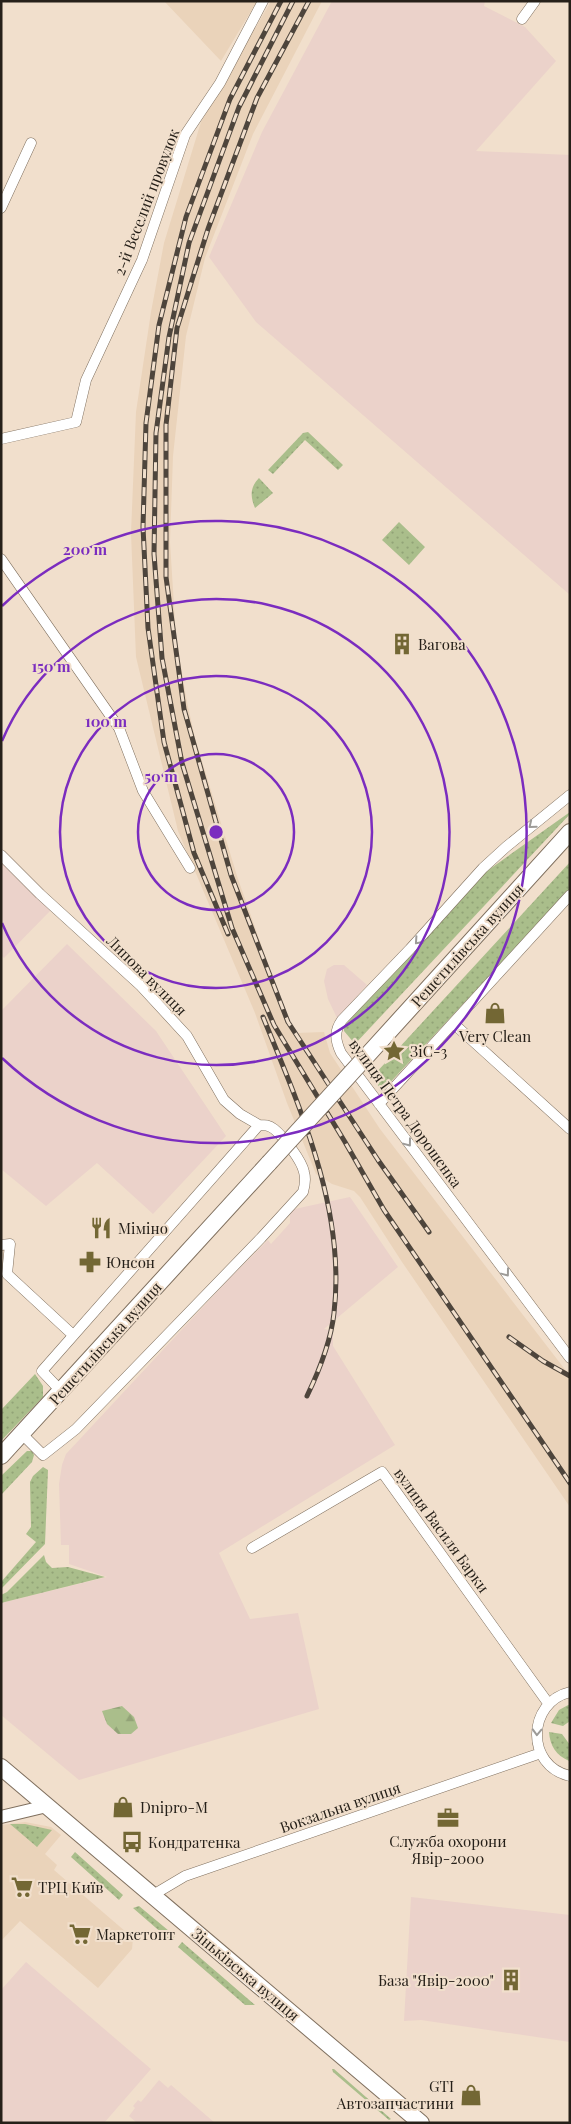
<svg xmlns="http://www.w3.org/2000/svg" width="571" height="2124" viewBox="0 0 571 2124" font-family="'Playfair Display',serif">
  <defs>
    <pattern id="green-dots" width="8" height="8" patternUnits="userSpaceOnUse" patternTransform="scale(1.25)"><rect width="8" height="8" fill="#aabe8b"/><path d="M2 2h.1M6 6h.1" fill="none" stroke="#92a377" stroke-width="1.8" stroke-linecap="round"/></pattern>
    <pattern id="forest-firs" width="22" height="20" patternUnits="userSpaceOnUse" patternTransform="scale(1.25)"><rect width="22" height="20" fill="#aabe8b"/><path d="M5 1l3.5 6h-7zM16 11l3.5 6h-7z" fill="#92a377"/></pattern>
  </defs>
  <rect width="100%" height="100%" fill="#f1dfcc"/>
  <path fill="#ead3ba" d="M164 1H257L221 61Z
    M271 1H322L253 134 205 258 186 336 173 456 170 542 176 638 187 702 195 738 238 879 288 1021 296 1033 324 1032 330 1053 380 1129 570 1376V1507L402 1262 360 1197 354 1191 332 1184 316 1174 287 1103 255 1013 178 831 136 657 131 533 136 412 151 312 164 243 201 122Z
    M25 1822 51 1827 61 1835 45 1854 57 1865 54 1870 133 1938 132 1949 98 1988 20 1921 1 1941V1825Z"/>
  <path fill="#ebd2ca" d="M332 1H485L484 6 525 27 556 61 476 151 570 155V595L256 322 209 257 262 132Z
    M1 862 51 910 4 958 1 955Z
    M67 944 156 1031 226 1136 153 1214 97 1163 46 1206 1 1169V1011Z
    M334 965H344L367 985 337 1018 328 999 324 981 327 969Z
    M350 1197 398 1267 324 1329 333 1331V1346L395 1445 219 1553 250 1619 298 1613 319 1709 79 1780 1 1715V1603L107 1577 69 1564V1545H61L59 1484 62 1465 66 1454 229 1279 268 1240 271 1244 290 1223V1210Z
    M411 1897 570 1915V2042L421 2020 404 2021Z
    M26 1962 151 2069 104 2123H1V1990Z
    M159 2080 168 2088 171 2085 215 2123H137L129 2116 135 2108 133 2106 138 2100 141 2102Z"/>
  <path fill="url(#green-dots)" d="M308 432 343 465 338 470 305 440 273 474 268 470 303 433Z
    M259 478 273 493 255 508C250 496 250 487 259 478Z
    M399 522 425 547 409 565 382 540Z
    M570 812V814L355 1044 344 1031V1026L487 871Z
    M570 862V889L385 1088 380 1091 374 1075Z
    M35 1374 43 1386V1397L1 1441V1410Z
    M27 1451H32L34 1455 32 1462 1 1495V1476Z
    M43 1467 48 1470 45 1544 1 1589V1582L36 1542 26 1534 31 1527 30 1482 33 1476Z
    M44 1555 46 1562 52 1568 68 1567 105 1577 1 1603V1595L7 1592Z
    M570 1704V1721L563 1726 551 1723 559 1710Z
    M549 1732 562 1734 570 1745 569 1761C556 1755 550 1746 549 1732Z
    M10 1824H25L52 1830 37 1847Z
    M75 1852 123 1895 119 1900 71 1857Z
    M139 1906 175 1936 171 1941 133 1908Z
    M182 1942 255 2005H245L178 1947Z
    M332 2069H334L391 2119 389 2120 333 2072Z"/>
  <path fill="url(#forest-firs)" d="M122 1706 134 1717 138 1728 131 1734H118L107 1724 102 1711Z"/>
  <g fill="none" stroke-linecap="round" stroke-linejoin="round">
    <g stroke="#7f6f5e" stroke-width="11">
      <path id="minor" d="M522 19 535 1
        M1 208 31 143
        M1 439 76 422 86 380 142 260 185 135 220 83 263 1
        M1 559 119 728 143 791 190 868
        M570 795 506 847 483 868 410 949 342 1020C334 1031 335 1040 341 1053L570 1358
        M1 855 40 894 141 986 187 1036 224 1100 240 1114 259 1125
        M453 1023 570 1129
        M379 1104 570 895
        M1 1245 10 1244 7 1274 73 1335
        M22 1434 43 1455 76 1429 261 1238 303 1192C305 1185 306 1179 304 1172 302 1161 283 1136 274 1129 269 1125 265 1125 259 1125L42 1371 61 1391
        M252 1548 382 1472 548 1703
        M570 1692C527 1702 525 1766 570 1776
        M153 1895 185 1876 541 1753"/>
    </g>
    <g stroke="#7f6f5e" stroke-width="14">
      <path id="tertiary" d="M1 1817 47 1806"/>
    </g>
    <g stroke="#7f6f5e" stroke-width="18">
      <path id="primary" d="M364 1059 570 832
        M1 1456 269 1163
        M1 1767 421 2123"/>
    </g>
    <use href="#minor" stroke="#fff" stroke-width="10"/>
    <use href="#tertiary" stroke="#fff" stroke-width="12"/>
    <use href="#primary" stroke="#fff" stroke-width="16"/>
    <g stroke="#4e453c" stroke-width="5">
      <path id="rail" d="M293 1 239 107 189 243 169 337 156 433 154 554 162 658 182 763 232 928 274 1025 345 1142 384 1210 570 1483
        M309 1 257 98 208 229 177 328 166 425V577L184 709 231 875 288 1022 378 1160 429 1232
        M228 934 194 853 164 742 148 628 143 527 146 423 159 325 186 217 230 99 281 1
        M263 1017C301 1110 346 1211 334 1313 331 1341 319 1371 307 1396
        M509 1337 543 1361 570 1376"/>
    </g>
    <use href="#rail" stroke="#f1dfcc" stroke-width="3" stroke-dasharray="9" stroke-linecap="butt"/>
    <g stroke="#7f6f5e" stroke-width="18" stroke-linecap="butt">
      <path id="primary-bridge" d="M269 1163 364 1059"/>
    </g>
    <use href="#primary-bridge" stroke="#fff" stroke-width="16"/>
  </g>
  <defs><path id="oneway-chevron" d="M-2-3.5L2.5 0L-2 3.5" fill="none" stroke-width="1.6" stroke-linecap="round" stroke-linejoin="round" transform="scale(1.25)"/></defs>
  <g stroke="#9d9b98">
    <use href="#oneway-chevron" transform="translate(532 825) rotate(141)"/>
    <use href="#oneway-chevron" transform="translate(418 941) rotate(132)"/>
    <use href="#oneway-chevron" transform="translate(408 1143) rotate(53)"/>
    <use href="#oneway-chevron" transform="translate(506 1273) rotate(53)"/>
    <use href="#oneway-chevron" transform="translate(537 1732) rotate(92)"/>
  </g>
  <g fill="none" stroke="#7b2cbf" stroke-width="2.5">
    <circle cx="216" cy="832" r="78"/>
    <circle cx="216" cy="832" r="156"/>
    <path d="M2 741A233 233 0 1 1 2 923"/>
    <path d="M2 606A311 311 0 1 1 2 1058"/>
  </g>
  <defs>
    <g id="building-bare" transform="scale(1.725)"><path d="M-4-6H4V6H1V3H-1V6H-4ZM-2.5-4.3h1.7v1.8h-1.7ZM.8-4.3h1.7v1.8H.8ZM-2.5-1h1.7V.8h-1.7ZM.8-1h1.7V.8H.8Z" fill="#736734" stroke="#f1dfcc" stroke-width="2.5" paint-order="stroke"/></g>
    <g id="shop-bare" transform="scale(1.725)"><path d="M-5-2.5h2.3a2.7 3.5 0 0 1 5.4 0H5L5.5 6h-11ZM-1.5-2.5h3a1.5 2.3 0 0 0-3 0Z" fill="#736734" stroke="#f1dfcc" stroke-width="2.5" paint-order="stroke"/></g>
    <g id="sight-bare" transform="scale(1.725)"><path d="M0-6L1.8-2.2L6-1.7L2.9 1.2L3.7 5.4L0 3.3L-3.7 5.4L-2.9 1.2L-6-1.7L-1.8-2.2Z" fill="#736734" stroke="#f1dfcc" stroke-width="2.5" paint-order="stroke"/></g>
    <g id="restaurant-bare" transform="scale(1.725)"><path d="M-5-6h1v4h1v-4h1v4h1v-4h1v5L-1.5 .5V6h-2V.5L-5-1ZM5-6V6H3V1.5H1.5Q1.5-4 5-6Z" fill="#736734" stroke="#f1dfcc" stroke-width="2.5" paint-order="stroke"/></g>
    <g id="pharmacy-bare" transform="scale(1.725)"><path d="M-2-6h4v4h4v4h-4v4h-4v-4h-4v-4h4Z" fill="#736734" stroke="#f1dfcc" stroke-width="2.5" paint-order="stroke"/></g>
    <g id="office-bare" transform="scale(1.725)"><path d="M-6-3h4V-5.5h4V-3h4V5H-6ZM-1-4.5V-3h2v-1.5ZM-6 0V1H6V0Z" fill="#736734" stroke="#f1dfcc" stroke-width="2.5" paint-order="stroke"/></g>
    <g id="bus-bare" transform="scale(1.725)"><path d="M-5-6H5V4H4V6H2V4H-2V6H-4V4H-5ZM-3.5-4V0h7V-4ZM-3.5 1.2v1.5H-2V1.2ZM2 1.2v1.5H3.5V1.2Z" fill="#736734" stroke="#f1dfcc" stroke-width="2.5" paint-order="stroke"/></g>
    <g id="supermarket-bare" transform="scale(1.725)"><path d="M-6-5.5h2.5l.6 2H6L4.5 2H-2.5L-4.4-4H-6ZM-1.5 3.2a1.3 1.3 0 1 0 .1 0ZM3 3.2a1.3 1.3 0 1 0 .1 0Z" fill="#736734" stroke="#f1dfcc" stroke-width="2.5" paint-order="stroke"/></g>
  </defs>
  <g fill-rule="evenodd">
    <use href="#building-bare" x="402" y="644"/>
    <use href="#shop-bare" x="495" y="1013"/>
    <use href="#sight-bare" x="394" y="1051"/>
    <use href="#restaurant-bare" x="101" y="1228"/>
    <use href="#pharmacy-bare" x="90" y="1262"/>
    <use href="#shop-bare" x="123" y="1807"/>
    <use href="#office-bare" x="448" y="1818"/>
    <use href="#bus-bare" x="132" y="1842"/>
    <use href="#supermarket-bare" x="22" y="1887"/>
    <use href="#supermarket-bare" x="80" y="1934"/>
    <use href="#building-bare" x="511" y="1980"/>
    <use href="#shop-bare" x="471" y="2095"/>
  </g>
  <g text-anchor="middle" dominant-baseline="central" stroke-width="4" stroke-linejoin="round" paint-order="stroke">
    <g font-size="15" fill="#262019" stroke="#f1dfcc">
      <text transform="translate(146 202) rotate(-69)">2-й Веселий провулок</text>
      <text transform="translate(467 945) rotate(-48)">Решетилівська вулиця</text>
      <text transform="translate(147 975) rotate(45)">Липова вулиця</text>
      <text transform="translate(406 1113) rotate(54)">вулиця Петра Дорошенка</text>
      <text transform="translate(105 1343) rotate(-48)">Решетилівська вулиця</text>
      <text transform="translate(442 1530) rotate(54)">вулиця Василя Барки</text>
      <text transform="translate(340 1807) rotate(-19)">Вокзальна вулиця</text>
      <text transform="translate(246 1974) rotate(40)">Зіньківська вулиця</text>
    </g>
    <g font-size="15" fill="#262019" stroke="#f1dfcc" text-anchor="start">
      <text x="418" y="644">Вагова</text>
      <text x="495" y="1036" text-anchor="middle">Very Clean</text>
      <text x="410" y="1051">ЗіС-3</text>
      <text x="118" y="1228">Міміно</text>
      <text x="106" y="1262">Юнсон</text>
      <text x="140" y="1807">Dnipro-M</text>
      <text x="448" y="1841" text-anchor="middle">Служба охорони<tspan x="448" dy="17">Явір-2000</tspan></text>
      <text x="148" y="1842">Кондратенка</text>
      <text x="38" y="1887">ТРЦ Київ</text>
      <text x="96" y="1934">Маркетопт</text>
      <text x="494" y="1980" text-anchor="end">База "Явір-2000"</text>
      <text x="454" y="2086" text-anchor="end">GTI<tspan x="454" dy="17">Автозапчастини</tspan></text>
    </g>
  </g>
  <circle cx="216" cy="832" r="8" fill="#7b2cbf" stroke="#f1dfcc" stroke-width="2.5"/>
  <g font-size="15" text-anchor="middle" font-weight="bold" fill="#7b2cbf" stroke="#f1dfcc" stroke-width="4" stroke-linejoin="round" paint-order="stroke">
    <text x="85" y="555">200 m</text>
    <text x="51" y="672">150 m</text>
    <text x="106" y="727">100 m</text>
    <text x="161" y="782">50 m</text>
  </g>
  <rect width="571" height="2124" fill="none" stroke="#262019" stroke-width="5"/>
</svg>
